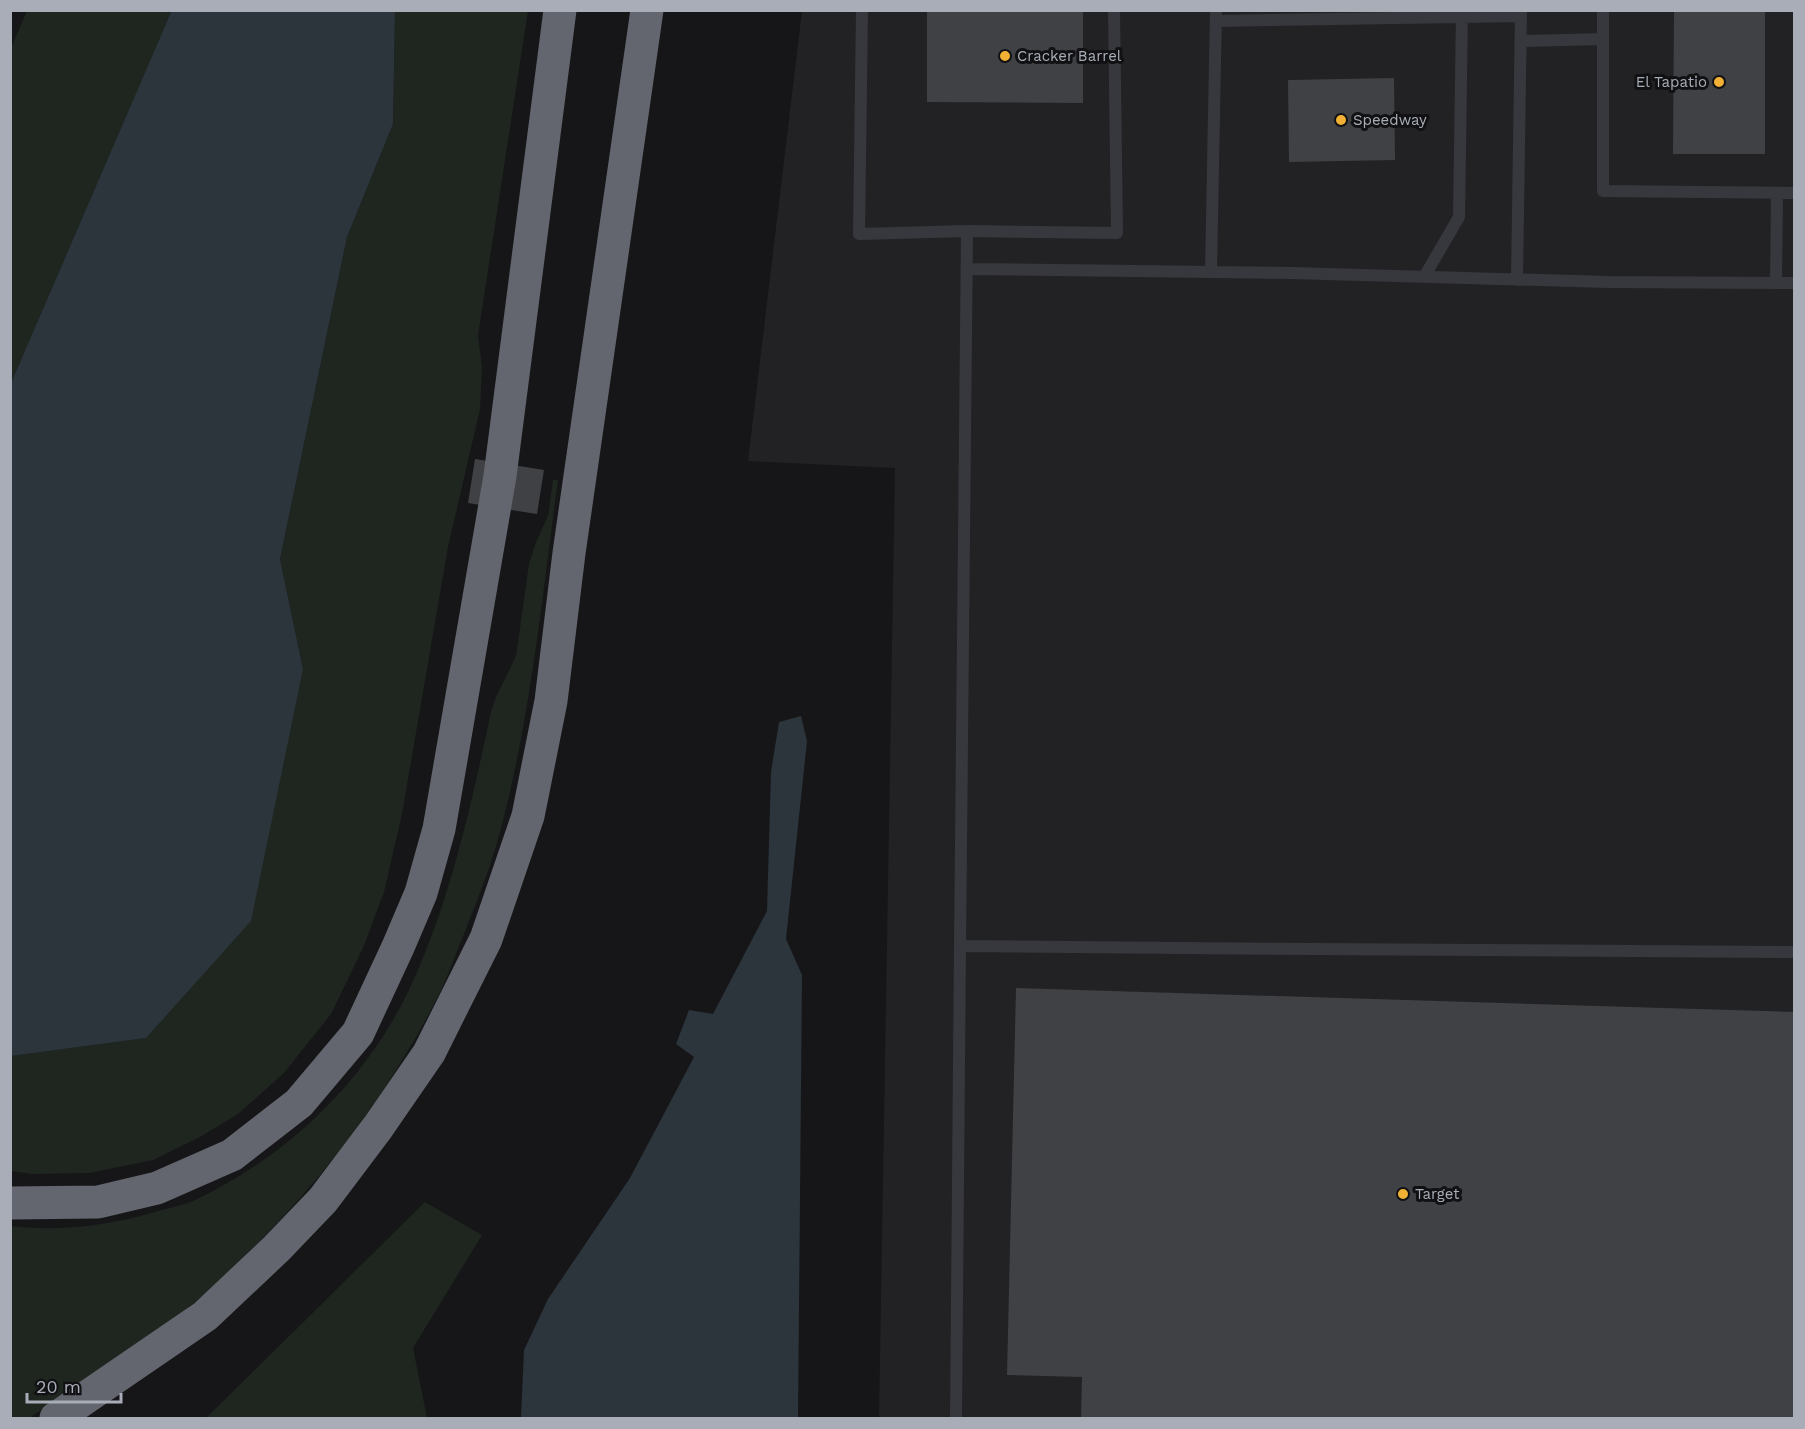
<svg xmlns="http://www.w3.org/2000/svg" width="1805" height="1429" viewBox="0 0 1805 1429" font-family="'Work Sans',sans-serif">
  <rect width="100%" height="100%" fill="#161618"/>
  <path fill="#222225" d="M802 11H1794V1418H879L895 468 748 461Z"/>
  <path fill="#1e261f" d="M27 11H172L11 383V48Z
    M395 11H528L478 335 482 368 480 409 448 547 402 814 384 892 363 948 331 1014 284 1073 238 1114 198 1138 153 1160 89 1173 32 1174 11 1171 10 1056 146 1038 303 669 280 559 347 237 393 124Z
    M553 480H558C542 597 531 717 500 832 490 869 476 904 462 939 453 960 446 982 435 1002 388 1093 327 1174 254 1247 229 1272 203 1297 174 1319 128 1355 78 1386 29 1418H11V1226C63 1232 112 1225 162 1210 172 1207 183 1205 193 1201 285 1158 362 1085 407 994 449 907 471 806 491 712L496 697 516 656 529 564 536 542 548 516Z
    M425 1202 482 1235 413 1348 427 1418H206Z"/>
  <path fill="#2c353c" d="M172 10 395 11 393 124 347 237 280 559 303 669 251 921 146 1038 11 1056V383Z
    M801 716 807 741 786 939 802 975 798 1418H521L524 1350 548 1299 630 1178 694 1057 676 1044 689 1010 713 1014 767 911 771 772 779 722Z"/>
  <path fill="#404145" d="M927 10H1083V103L927 102Z
    M1674 10H1765V154H1673Z
    M1394 78 1395 160 1289 162 1288 80Z
    M475 459 544 470 537 514 468 503Z
    M1016 988 1794 1012V1418H1081L1082 1377 1007 1375Z"/>
  <g fill="none" stroke-linecap="round" stroke-linejoin="round">
    <path stroke="#37383d" stroke-width="12" d="M862 10 859 234 967 231 1117 233 1114 10
      M1603 10V191L1794 193
      M1216 21 1521 16
      M1521 41 1603 39
      M967 231 960 946C1238 948 1516 952 1794 952
      M968 269 1292 273 1608 282 1794 283
      M1211 272 1216 10
      M1424 277 1459 217 1462 12
      M1517 280 1521 10
      M1776 283 1777 193
      M956 1418 960 946"/>
    <path stroke="#63666e" stroke-width="33" d="M10 1203 98 1202 157 1188 232 1155 299 1103 358 1033 398 947 421 893 439 829 500 476 560 10
      M56 1418 205 1316 276 1249 323 1200 378 1127 429 1053 486 939 528 816 551 701 569 553 647 10"/>
  </g>
  <g fill="#f2b134" stroke="#111113" stroke-width="2">
    <circle cx="1005" cy="56" r="6"/>
    <circle cx="1719" cy="82" r="6"/>
    <circle cx="1341" cy="120" r="6"/>
    <circle cx="1403" cy="1194" r="6"/>
  </g>
  <g text-anchor="middle" dominant-baseline="central" stroke-width="6" stroke-linejoin="round" paint-order="stroke">
    <g font-size="15" fill="#a8adb8" stroke="#111113" text-anchor="start">
      <text x="1017" y="56">Cracker Barrel</text>
      <text x="1707" y="82" text-anchor="end">El Tapatio</text>
      <text x="1353" y="120">Speedway</text>
      <text x="1415" y="1194">Target</text>
    </g>
  </g>
  <rect width="1805" height="1429" fill="none" stroke="#a8adb8" stroke-width="24"/>
  <path d="M27 1393v9h94v-9" fill="none" stroke="#a8adb8" stroke-width="3"/>
  <text x="36" y="1393" font-size="18" fill="#a8adb8" stroke="#111113" stroke-width="4.5" paint-order="stroke">20 m</text>
</svg>
